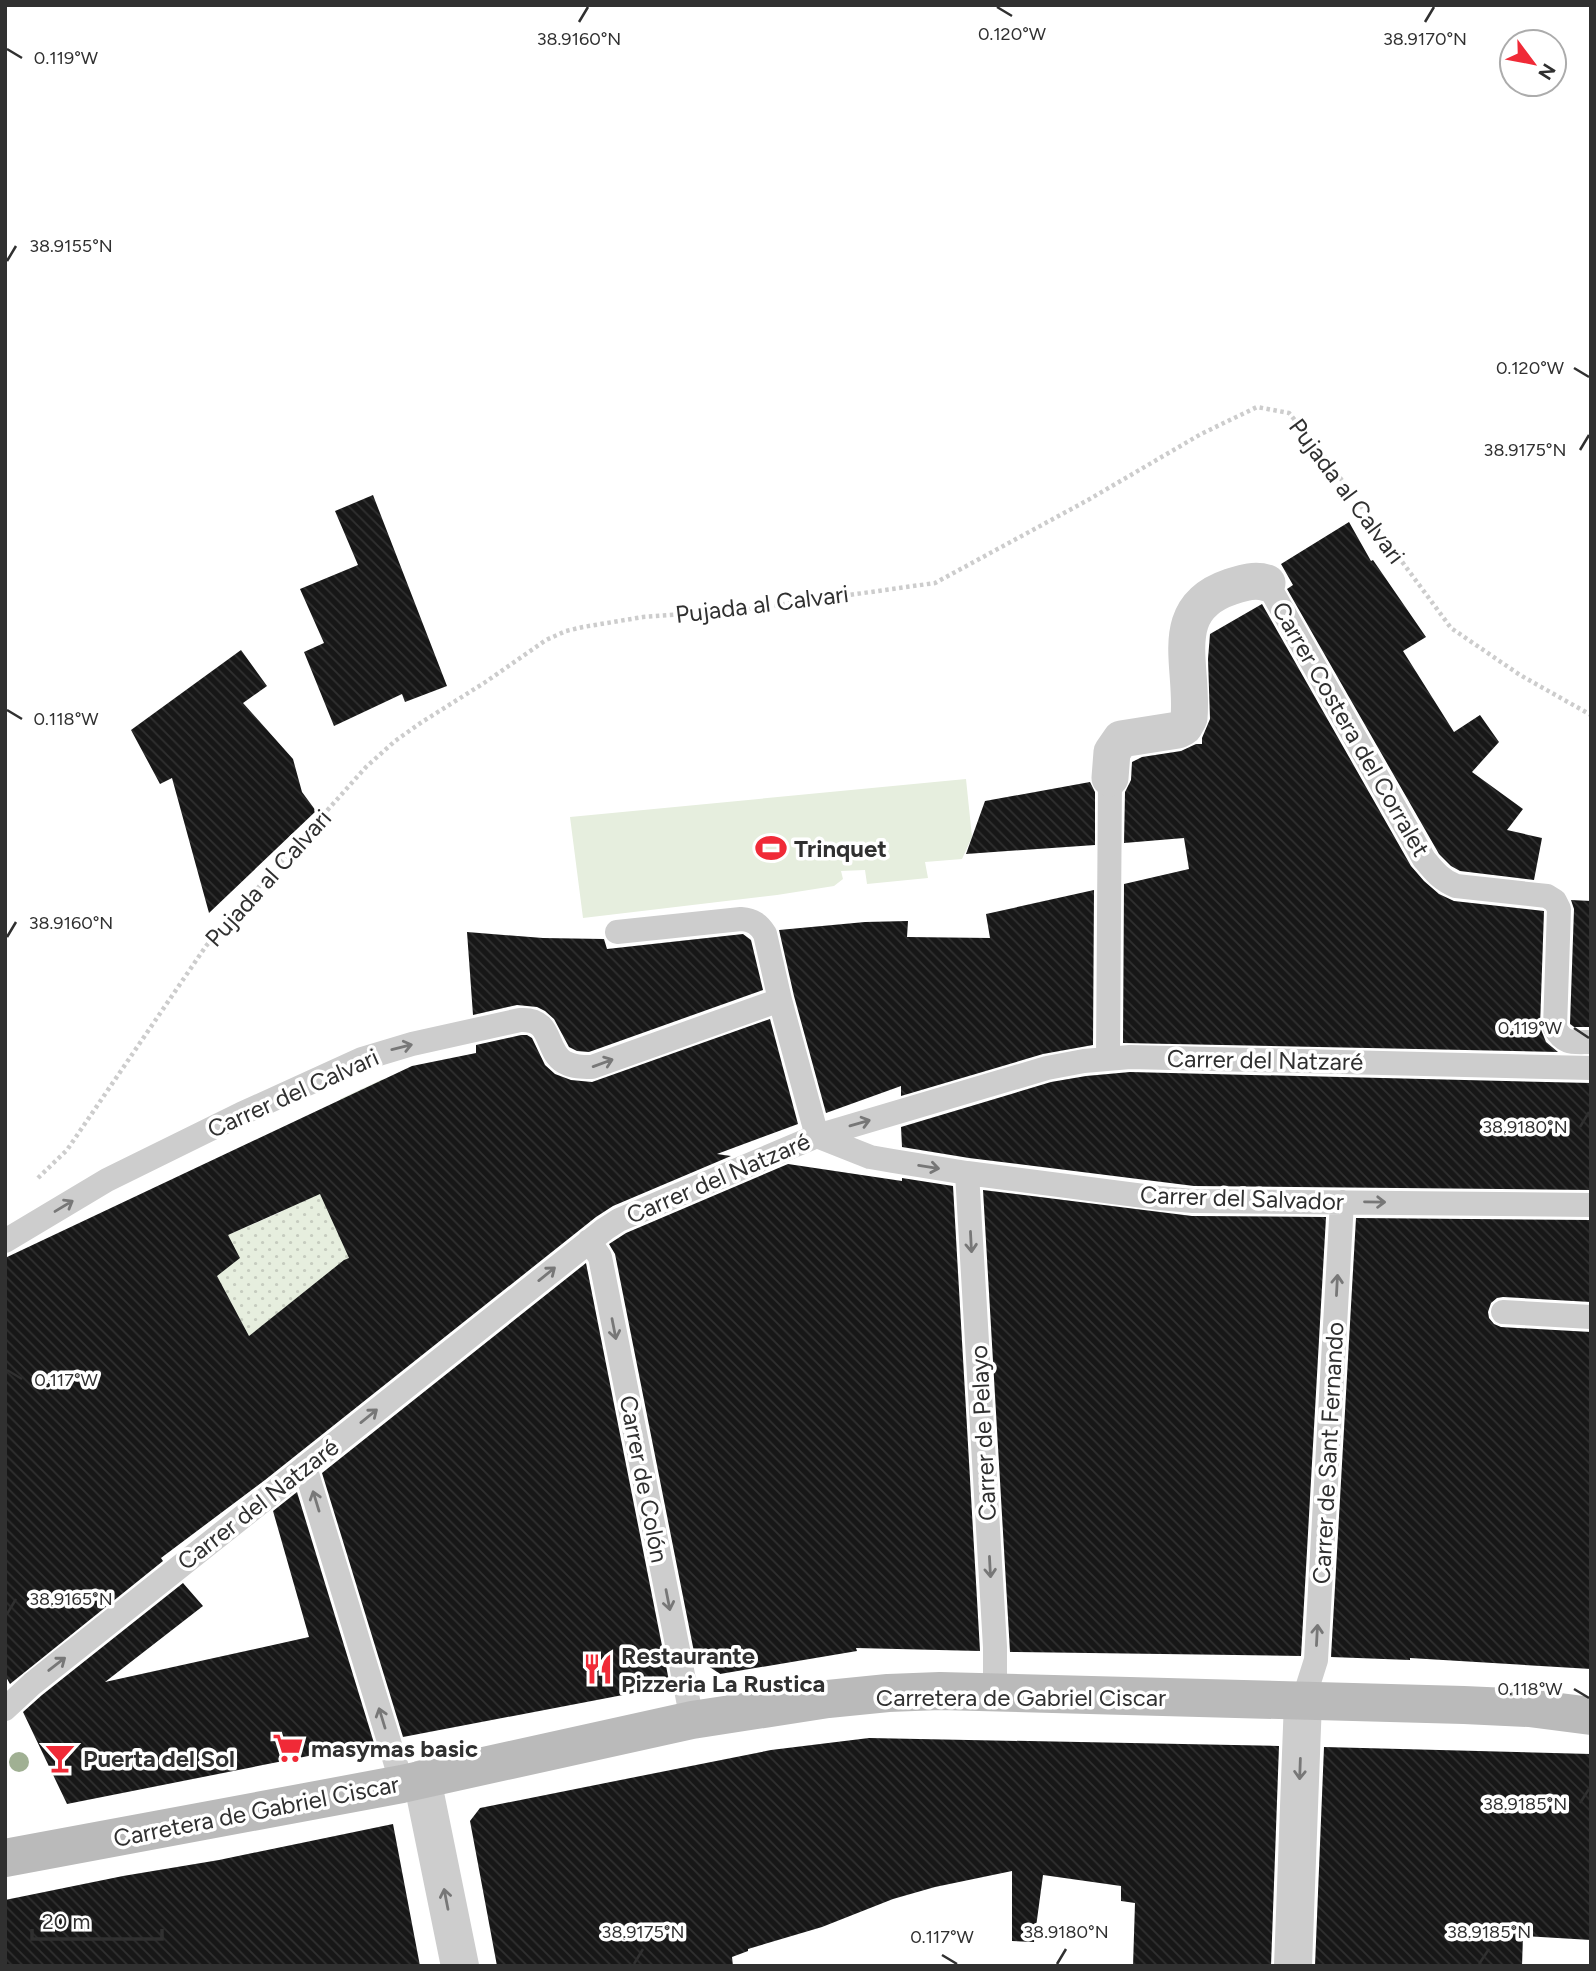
<svg xmlns="http://www.w3.org/2000/svg" width="1596" height="1971" viewBox="0 0 1596 1971" font-family="Figtree,sans-serif">
  <defs>
    <pattern id="green-dots" width="8" height="8" patternUnits="userSpaceOnUse" patternTransform="scale(1.75)"><rect width="8" height="8" fill="#e6eede"/><path d="M2 2h.1M6 6h.1" fill="none" stroke="#c6ccbf" stroke-width="1.8" stroke-linecap="round"/></pattern>
    <pattern id="building-back-hatch" width="6" height="6" patternUnits="userSpaceOnUse" patternTransform="scale(1.75)"><rect width="6" height="6" fill="#171717"/><path d="M-1 5l2 2M0 0l6 6M5-1l2 2" fill="none" stroke="#303030"/></pattern>
  </defs>
  <rect width="100%" height="100%" fill="#fff"/>
  <path fill="url(#green-dots)" d="M383 1079 403 1122 411 1213 249 1337 214 1271 221 1257 228 1232 230 1234 281 1212 361 1146 340 1099Z"/>
  <path fill="#e6eede" d="M966 779 972 837 962 859 925 862 928 878 867 884 865 870 841 871 843 879 834 886 777 895 583 918 570 817Z"/>
  <path fill="url(#building-back-hatch)" fill-rule="evenodd" d="M373 495 447 686 405 702 402 694 334 726 304 652 324 643 300 589 358 565 335 511Z
    M1349 522 1371 561 1373 560 1426 637 1403 651 1454 732 1480 715 1499 742 1472 772 1523 809 1507 830 1542 838 1534 880 1460 871 1451 866 1439 854 1287 589 1293 585 1281 564Z
    M1262 604 1411 866 1424 881 1439 894 1454 901 1544 911 1540 1027 1546 1042 1558 1052 1123 1043 1124 884 1189 869 1184 838 1124 843 1125 792 1131 780 1132 762 1142 757 1181 751 1196 744H1202V738L1210 719 1208 659 1210 634Z
    M241 650 267 686 243 703 293 759 302 792 316 811 209 913 172 778 160 784 131 730Z
    M1090 782 1095 792V845L966 854 985 801Z
    M1094 890 1093 1045 1043 1054 901 1096V1086L826 1113 794 996 779 930 865 922 908 921 907 937 990 938 986 914Z
    M1571 900 1591 901V1027H1574L1570 1024 1574 909Z
    M467 932 543 938 604 939 607 949 743 934 751 940 763 990 589 1052 577 1051 569 1047 554 1019 545 1011 537 1007 517 1005 473 1015Z
    M770 1019 798 1124 717 1154 731 1156 613 1206 596 1217 265 1480 161 1558 163 1561 10 1684 5 1675V1258L412 1066 476 1053V1045L521 1035H527L532 1038 545 1065 555 1074 571 1080 592 1082ZM320 1194 349 1258 344 1260 249 1336 217 1276 240 1258 228 1235Z
    M1130 1072 1591 1083V1190L1194 1186 969 1158 902 1147 901 1127 1051 1082 1086 1076Z
    M788 1164 902 1181V1178L953 1186 980 1651 856 1648 857 1651 720 1674 695 1657 615 1254 609 1244 626 1233Z
    M983 1190 1192 1216 1326 1217 1301 1656 1010 1652Z
    M1356 1218 1591 1220V1302L1503 1297 1497 1298 1491 1303 1488 1312 1489 1318 1494 1324 1501 1327 1591 1332V1669L1410 1658V1660L1331 1657Z
    M586 1263 670 1686 403 1737 322 1473Z
    M297 1492 374 1743 67 1804 23 1712 42 1695 183 1583 203 1606 105 1682 309 1637 273 1511Z
    M869 1738 1279 1746 1271 1966H1133L1135 1903 1121 1901V1886L1043 1875 1034 1942 1012 1941V1871L935 1887 893 1899 822 1927 748 1949V1951L732 1957 733 1966H497L470 1821 480 1808 771 1750Z
    M1324 1747 1591 1754V1940L1523 1936 1522 1966H1315Z
    M393 1824 420 1966H5V1900L123 1876 219 1860Z"/>
  <g fill="none" stroke-linecap="round" stroke-linejoin="round">
    <path stroke="#cdcdcd" stroke-width="4.5" stroke-dasharray="3.5 3.5" stroke-linecap="butt" d="M38 1178 67 1150 206 946 366 767 395 741 422 722 484 683 546 640 566 631 583 627 643 617 742 610 935 583 1088 500 1201 434 1257 407 1289 413 1318 448 1451 628 1520 675 1591 715"/>
    <path stroke="#cdcdcd" stroke-width="24" d="M1267 583 1424 859C1434 871 1441 880 1456 886L1547 896 1555 901 1559 909 1555 1028C1564 1045 1574 1042 1591 1042
      M617 932 741 919C753 920 759 924 765 934L780 1000 817 1136 870 1157 893 1161 967 1173 1159 1198 1193 1201 1591 1205
      M1108 1058 1110 778
      M967 1173 995 1647V1693
      M5 1241 107 1180 241 1114 362 1059 412 1044 520 1020C554 1018 544 1050 564 1062 573 1067 582 1067 592 1067L780 1000
      M589 1241 600 1257 692 1720
      M1503 1312 1591 1317
      M305 1467 402 1784
      M1303 1701 1316 1660 1342 1202
      M5 1709 32 1684 605 1229 619 1220 817 1136 1047 1068 1084 1061 1130 1057 1591 1068"/>
    <path stroke="#cdcdcd" stroke-width="37" d="M1110 778 1112 752 1121 739 1178 730 1184 727 1189 718C1194 666 1165 609 1230 587 1243 583 1254 579 1267 583"/>
    <path stroke="#cdcdcd" stroke-width="38" d="M1293 1966 1303 1701"/>
    <path stroke="#cdcdcd" stroke-width="38" d="M422 1779 460 1966"/>
    <path stroke="#bababa" stroke-width="38" d="M5 1858 402 1784 692 1720 828 1699 888 1693 940 1691 1464 1705 1529 1708 1591 1716"/>
  </g>
  <circle fill="#a0b093" cx="19" cy="1762" r="10"/>
  <defs><path id="oneway-shaft" d="M-6 0H5M1.5-3L5.5 0L1.5 3" fill="none" stroke-width="1.6" stroke-linecap="round" stroke-linejoin="round" transform="scale(1.75)"/></defs>
  <g stroke="#777">
    <use href="#oneway-shaft" transform="translate(402 1047) rotate(-14)"/>
    <use href="#oneway-shaft" transform="translate(603 1063) rotate(-20)"/>
    <use href="#oneway-shaft" transform="translate(860 1123) rotate(-16)"/>
    <use href="#oneway-shaft" transform="translate(929 1167) rotate(9)"/>
    <use href="#oneway-shaft" transform="translate(1375 1202) rotate(1)"/>
    <use href="#oneway-shaft" transform="translate(64 1206) rotate(-31)"/>
    <use href="#oneway-shaft" transform="translate(971 1242) rotate(87)"/>
    <use href="#oneway-shaft" transform="translate(547 1274) rotate(-39)"/>
    <use href="#oneway-shaft" transform="translate(1337 1285) rotate(-87)"/>
    <use href="#oneway-shaft" transform="translate(614 1329) rotate(79)"/>
    <use href="#oneway-shaft" transform="translate(369 1416) rotate(-39)"/>
    <use href="#oneway-shaft" transform="translate(316 1501) rotate(-107)"/>
    <use href="#oneway-shaft" transform="translate(990 1567) rotate(87)"/>
    <use href="#oneway-shaft" transform="translate(668 1600) rotate(79)"/>
    <use href="#oneway-shaft" transform="translate(1317 1635) rotate(-87)"/>
    <use href="#oneway-shaft" transform="translate(57 1664) rotate(-38)"/>
    <use href="#oneway-shaft" transform="translate(382 1718) rotate(-107)"/>
    <use href="#oneway-shaft" transform="translate(1300 1769) rotate(92)"/>
    <use href="#oneway-shaft" transform="translate(446 1899) rotate(-101)"/>
  </g>
  <path fill="none" stroke="#303030" stroke-width="2.5" d="M997 7 1012 16M579 22 588 7M1425 22 1434 7M7 49 22 58M7 261 16 246M1574 368 1589 377M1580 450 1589 435M7 710 22 719M7 937 16 922M1574 1028 1589 1038M1580 1127 1589 1112M7 1370 22 1379M7 1614 16 1599M1574 1689 1589 1698M1580 1803 1589 1789M942 1955 957 1964M634 1964 643 1949M1057 1964 1066 1949M1479 1964 1489 1949"/>
  <defs>
    <g id="stadium-bare" transform="scale(2.415)"><path d="M0-5a6.5 5 0 1 0 0 10a6.5 5 0 1 0 0-10ZM-3.5-1.8h7v3.6h-7Z" fill="#f02a37" stroke="#fff" stroke-width="2.5" paint-order="stroke"/></g>
    <g id="restaurant-bare" transform="scale(2.415)"><path d="M-5-6h1v4h1v-4h1v4h1v-4h1v5L-1.5 .5V6h-2V.5L-5-1ZM5-6V6H3V1.5H1.5Q1.5-4 5-6Z" fill="#f02a37" stroke="#fff" stroke-width="2.5" paint-order="stroke"/></g>
    <g id="supermarket-bare" transform="scale(2.415)"><path d="M-6-5.5h2.5l.6 2H6L4.5 2H-2.5L-4.4-4H-6ZM-1.5 3.2a1.3 1.3 0 1 0 .1 0ZM3 3.2a1.3 1.3 0 1 0 .1 0Z" fill="#f02a37" stroke="#fff" stroke-width="2.5" paint-order="stroke"/></g>
    <g id="bar-bare" transform="scale(2.415)"><path d="M-6-5H6L.8 .8V4.5H3.5V6h-7V4.5H-.8V.8Z" fill="#f02a37" stroke="#fff" stroke-width="2.5" paint-order="stroke"/></g>
  </defs>
  <g fill-rule="evenodd">
    <use href="#stadium-bare" x="771" y="848"/>
    <use href="#restaurant-bare" x="598" y="1669"/>
    <use href="#supermarket-bare" x="288" y="1748"/>
    <use href="#bar-bare" x="60" y="1758"/>
  </g>
  <g text-anchor="middle" dominant-baseline="central" stroke-width="7" stroke-linejoin="round" paint-order="stroke">
    <g font-size="24" fill="#303030" stroke="#fff">
      <text transform="translate(1347 491) rotate(53)">Pujada al Calvari</text>
      <text transform="translate(762 604) rotate(-7)">Pujada al Calvari</text>
      <text transform="translate(1351 729) rotate(60)">Carrer Costera del Corralet</text>
      <text transform="translate(268 878) rotate(-48)">Pujada al Calvari</text>
      <text transform="translate(1265 1060) rotate(1)">Carrer del Natzaré</text>
      <text transform="translate(293 1093) rotate(-24)">Carrer del Calvari</text>
      <text transform="translate(718 1178) rotate(-23)">Carrer del Natzaré</text>
      <text transform="translate(1242 1198) rotate(2)">Carrer del Salvador</text>
      <text transform="translate(983 1433) rotate(-93)">Carrer de Pelayo</text>
      <text transform="translate(1328 1453) rotate(-87)">Carrer de Sant Fernando</text>
      <text transform="translate(644 1479) rotate(79)">Carrer de Colón</text>
      <text transform="translate(258 1504) rotate(-38)">Carrer del Natzaré</text>
      <text x="1021" y="1697">Carretera de Gabriel Ciscar</text>
      <text transform="translate(256 1811) rotate(-11)">Carretera de Gabriel Ciscar</text>
    </g>
    <g font-size="24" font-weight="bold" fill="#303030" stroke="#fff" text-anchor="start">
      <text x="794" y="848">Trinquet</text>
      <text x="621" y="1655">Restaurante<tspan x="621" dy="28">Pizzeria La Rustica</tspan></text>
      <text x="311" y="1748">masymas basic</text>
      <text x="83" y="1758">Puerta del Sol</text>
    </g>
  </g>
  <g font-size="18" text-anchor="middle" fill="#303030" stroke="#fff" stroke-width="7" stroke-linejoin="round" paint-order="stroke">
    <text x="1012" y="40">0.120°W</text>
    <text x="579" y="45">38.9160°N</text>
    <text x="1425" y="45">38.9170°N</text>
    <text x="66" y="64">0.119°W</text>
    <text x="71" y="252">38.9155°N</text>
    <text x="1530" y="374">0.120°W</text>
    <text x="1525" y="456">38.9175°N</text>
    <text x="66" y="725">0.118°W</text>
    <text x="71" y="929">38.9160°N</text>
    <text x="1530" y="1034">0.119°W</text>
    <text x="1525" y="1133">38.9180°N</text>
    <text x="66" y="1386">0.117°W</text>
    <text x="71" y="1605">38.9165°N</text>
    <text x="1530" y="1695">0.118°W</text>
    <text x="1525" y="1810">38.9185°N</text>
    <text x="643" y="1938">38.9175°N</text>
    <text x="1066" y="1938">38.9180°N</text>
    <text x="1489" y="1938">38.9185°N</text>
    <text x="942" y="1943">0.117°W</text>
  </g>
  <rect width="1596" height="1971" fill="none" stroke="#303030" stroke-width="14"/>
  <g transform="translate(1533 63) rotate(122)"><circle r="33" fill="#ffffff" stroke="#acacac" stroke-width="2"/>
  <path d="M0-5L12 26L0 18L-12 26Z" fill="#f02a37"/>
  <text y="-10" font-size="19" font-weight="bold" text-anchor="middle" fill="#303030">N</text>
  </g>
  <path d="M32 1929v10h130v-10" fill="none" stroke="#303030" stroke-width="3.5"/>
  <text x="42" y="1929" font-size="21" fill="#303030" stroke="#ffffff" stroke-width="5" paint-order="stroke">20 m</text>
</svg>
